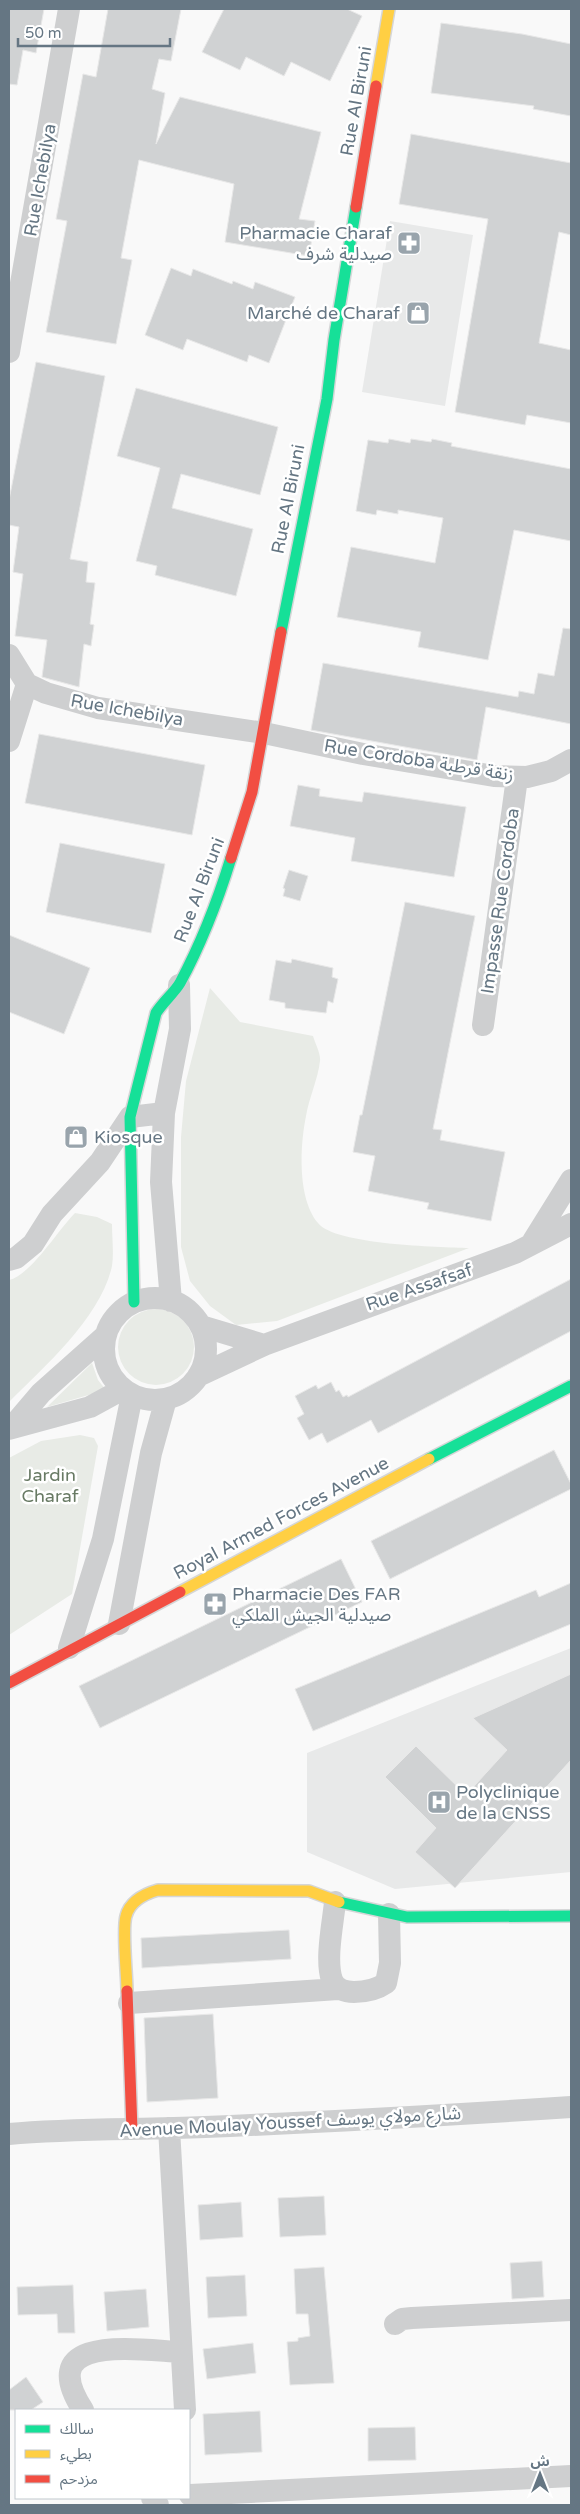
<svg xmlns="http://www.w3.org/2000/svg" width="580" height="2514" viewBox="0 0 580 2514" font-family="'Varela Round','Noto Sans Arabic',sans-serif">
  <rect width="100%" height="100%" fill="#f9f9f9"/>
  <path fill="#e8e9e9" d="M390 221 473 235 445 406 362 392Z
    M571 1648V1872L395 1889 307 1852V1753Z"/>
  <path fill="#e8ebe6" d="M210 988 240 1022 313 1036C315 1043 321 1054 320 1061 318 1079 309 1098 306 1116 300 1146 297 1198 318 1223 335 1245 440 1247 469 1248L277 1321 236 1325 210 1306 190 1281 181 1247V1137L186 1081Z
    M75 1213 97 1217 112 1224C112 1238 114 1253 112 1266 101 1317 45 1366 9 1402V1280C31 1275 58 1230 75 1213Z
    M118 1347a38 38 0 1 1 76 0a38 38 0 1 1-76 0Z
    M92 1363 98 1380 106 1390 47 1407Z
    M80 1435 94 1438 98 1446 72 1594 9 1635V1458L41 1441Z"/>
  <path fill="#d0d2d3" stroke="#e8e8e8" d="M9 9H44L36 53 23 50 17 85 9 84Z
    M108 9H181L171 61 159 59 152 89 165 93 156 144 180 97 321 132 299 219 315 221 309 256 225 242 234 184 139 160 121 258 132 260 116 344 46 332 67 221 56 219 83 74 96 77Z
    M224 9H347L362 16 330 81 291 62 284 76 246 57 240 70 202 52Z
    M441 23 522 34 571 44V116L533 109 534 106 431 93Z
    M411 134 571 163V235L559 232 539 343 571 350V423L527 415 525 425 455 412 488 219 399 204Z
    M171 268 191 276 193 269 232 284 233 281 253 289 255 282 295 297 269 363 249 355 247 362 187 339 183 350 145 335Z
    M36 362 105 376 70 559 88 562 86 582 95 583 90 624 94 625 91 646 84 644 79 687 42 677 47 640 15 636 23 574 13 572 19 527 9 525V500Z
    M136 388 278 427 260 495 181 474 172 508 253 529 236 596 155 575 157 566 136 561 160 468 117 456Z
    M389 439 410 443 411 439 431 442 432 439 452 443 451 446 571 469V541L514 530 488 660 418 647 421 632 337 617 351 547 435 563 443 518 398 510V514L377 510 376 515 356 511 368 440 388 443Z
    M563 628 571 629V724L486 707 477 760 311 730 323 663 518 697 519 691 534 694 538 673 554 676Z
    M39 734 205 765 192 835 25 803Z
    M298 785 320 789 319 796 340 799 362 802 364 792 466 807 454 877 351 861 355 838 290 826Z
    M60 843 165 864 151 933 46 912Z
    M289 870 308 876 300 901 283 896 285 889 283 888Z
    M405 902 475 916 433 1129 442 1130 440 1140 505 1152 491 1221 427 1209 429 1203 368 1191 375 1156 353 1152 360 1115H362Z
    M9 935 90 968 64 1034 9 1012Z
    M292 959 333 968 332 977 338 979 333 1003 328 1001 326 1013 285 1008V1003L269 1000 276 960 291 963Z
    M571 1279V1331L378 1433 371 1420 327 1443 322 1433 309 1440 297 1418 304 1414 295 1396 316 1385 318 1389 331 1382 336 1392 339 1390 343 1397 347 1395 348 1397Z
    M554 1450 571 1484V1489L390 1579 371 1541Z
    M341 1559 362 1602 100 1728 79 1686Z
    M571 1583V1624L313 1731 295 1689 536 1590 539 1597Z
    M571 1674V1760L455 1888 415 1852 436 1828 385 1777 416 1746 466 1795 507 1750 473 1718Z
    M289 1930 291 1959 142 1968 141 1938Z
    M213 2014 218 2098 147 2102 144 2018Z
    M324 2196 326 2235 280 2237 278 2198Z
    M241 2202 243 2237 200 2240 198 2205Z
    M542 2261 544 2297 512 2299 510 2263Z
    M324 2267 334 2383 290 2385 287 2342 298 2341V2338L310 2336 308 2314H296L294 2269Z
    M245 2275 247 2316 208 2318 206 2277Z
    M73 2285 75 2333H58L57 2314 18 2315 17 2287Z
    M146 2289 149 2327 107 2331 104 2292Z
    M253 2343 256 2373 207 2379 203 2349Z
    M26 2377 43 2402 31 2410H9V2390Z
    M260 2411 262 2452 205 2455 203 2414Z
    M415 2427 416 2460 368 2461V2428Z"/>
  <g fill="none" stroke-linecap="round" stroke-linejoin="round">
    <g stroke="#d5d6d7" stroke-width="14">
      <path id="fast" d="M281 632 327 399 334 340 356 207
        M134 1302 130 1117 156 1013C163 1002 174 993 180 983 201 944 218 900 231 858
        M429 1459 571 1386
        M339 1902 407 1917 571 1916"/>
    </g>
    <g stroke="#d5d6d7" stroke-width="14">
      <path id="slow" d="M376 86 389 9
        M180 1592 429 1459
        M127 1991C127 1975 122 1929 126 1916 130 1901 144 1894 158 1890L309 1891 339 1902"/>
    </g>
    <g stroke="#d5d6d7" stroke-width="14">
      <path id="jam" d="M356 207 376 86
        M231 858 252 792 281 632
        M9 1683 180 1592
        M127 1991 132 2130"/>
    </g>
    <path stroke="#cecfd0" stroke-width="22" d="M9 352 69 9
      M9 655 27 684 46 693 98 708 264 733 363 754 494 776 527 777 551 771 571 760
      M9 741 27 684
      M483 1025 517 778
      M533 1241 571 1180
      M9 1260 16 1258 33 1244 52 1214 100 1162 130 1117 164 1113
      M104 1349a51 51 0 1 1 102 0a51 51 0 1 1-102 0Z
      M171 1301 161 1182 164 1113 180 1029 179 985
      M201 1326 264 1345
      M198 1376 264 1345 515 1253 571 1224
      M12 1427 41 1393 105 1336
      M9 1429 90 1407 123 1389
      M119 1624 151 1453 166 1399
      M69 1648 103 1539 132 1395
      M335 1902C333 1923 325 1960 332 1980 335 1989 345 1992 354 1992 366 1992 376 1990 386 1983L390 1963 389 1914
      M129 2003 338 1989
      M169 2128 185 2410
      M9 2134C74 2128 140 2130 205 2127 327 2122 449 2115 571 2107
      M395 2324 402 2319 412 2318 571 2310
      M83 2410C33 2333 137 2350 181 2352
      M190 2495 571 2476
      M152 2498 158 2505"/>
    <use href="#fast" stroke="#16e098" stroke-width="11"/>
    <use href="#slow" stroke="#ffcf43" stroke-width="11"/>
    <use href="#jam" stroke="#f24e42" stroke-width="11"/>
  </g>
  <defs>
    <g id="pharmacy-square" transform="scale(1.25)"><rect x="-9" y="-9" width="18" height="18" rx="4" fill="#99a4ac" stroke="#fff"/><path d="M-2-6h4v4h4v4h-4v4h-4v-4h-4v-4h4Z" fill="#fff"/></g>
    <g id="shop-square" transform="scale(1.25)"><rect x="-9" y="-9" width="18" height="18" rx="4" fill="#99a4ac" stroke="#fff"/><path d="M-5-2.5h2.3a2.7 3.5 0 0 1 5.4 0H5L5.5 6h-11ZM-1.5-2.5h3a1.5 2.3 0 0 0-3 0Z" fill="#fff"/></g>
    <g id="hospital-square" transform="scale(1.25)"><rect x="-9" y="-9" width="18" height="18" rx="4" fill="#99a4ac" stroke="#fff"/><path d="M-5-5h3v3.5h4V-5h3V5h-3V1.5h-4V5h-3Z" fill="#fff"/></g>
  </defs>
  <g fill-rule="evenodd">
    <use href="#pharmacy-square" x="409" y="243"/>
    <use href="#shop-square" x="418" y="313"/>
    <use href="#shop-square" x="76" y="1137"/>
    <use href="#pharmacy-square" x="215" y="1604"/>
    <use href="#hospital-square" x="439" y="1802"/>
  </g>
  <g text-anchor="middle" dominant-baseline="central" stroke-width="5" stroke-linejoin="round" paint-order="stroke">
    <g font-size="18" fill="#657683" stroke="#fff">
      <text transform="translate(356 101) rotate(-80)">Rue Al Biruni</text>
      <text transform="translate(40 180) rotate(-80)">Rue Ichebilya</text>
      <text transform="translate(288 499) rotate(-79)">Rue Al Biruni</text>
      <text transform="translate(127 710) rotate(10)">Rue Ichebilya</text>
      <text transform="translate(419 760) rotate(9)">Rue Cordoba زنقة قرطبة</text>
      <text transform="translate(199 890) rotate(-69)">Rue Al Biruni</text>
      <text transform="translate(500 901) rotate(-82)">Impasse Rue Cordoba</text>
      <text transform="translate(419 1287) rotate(-19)">Rue Assafsaf</text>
      <text transform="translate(281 1518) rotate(-28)">Royal Armed Forces Avenue</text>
      <text transform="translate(290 2122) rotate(-3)">Avenue Moulay Youssef شارع مولاي يوسف</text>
    </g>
    <g font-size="18" fill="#657683" stroke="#fff" text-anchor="start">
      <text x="392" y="233" text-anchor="end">Pharmacie Charaf<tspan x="392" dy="21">صيدلية شرف</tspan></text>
      <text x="400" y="313" text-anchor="end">Marché de Charaf</text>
      <text x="94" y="1137">Kiosque</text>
      <text x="232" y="1594">Pharmacie Des FAR<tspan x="232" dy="21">صيدلية الجيش الملكي</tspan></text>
      <text x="456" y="1792">Polyclinique<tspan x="456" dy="21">de la CNSS</tspan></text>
    </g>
    <g font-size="18" fill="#687a64" stroke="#fff">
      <text x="50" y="1475">Jardin<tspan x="50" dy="21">Charaf</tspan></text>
    </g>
  </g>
  <rect width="580" height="2514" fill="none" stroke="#657683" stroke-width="20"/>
  <rect x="15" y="2409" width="175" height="90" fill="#ffffff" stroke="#c1c8cd"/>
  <rect x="25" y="2425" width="25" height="8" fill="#16e098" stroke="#c1c8cd"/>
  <text x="60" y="2434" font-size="15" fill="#657683">سالك</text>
  <rect x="25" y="2450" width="25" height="8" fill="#ffcf43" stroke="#c1c8cd"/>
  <text x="60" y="2459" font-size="15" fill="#657683">بطيء</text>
  <rect x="25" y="2475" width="25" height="8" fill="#f24e42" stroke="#c1c8cd"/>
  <text x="60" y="2484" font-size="15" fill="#657683">مزدحم</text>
  <g transform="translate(540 2474)" stroke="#ffffff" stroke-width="4" paint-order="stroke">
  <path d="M0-4L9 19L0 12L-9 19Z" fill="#657683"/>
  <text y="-8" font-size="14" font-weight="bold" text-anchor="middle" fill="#657683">ش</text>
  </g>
  <path d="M18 38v8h152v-8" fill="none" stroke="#657683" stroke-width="2.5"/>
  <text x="25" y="38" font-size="15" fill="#657683" stroke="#ffffff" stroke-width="4" paint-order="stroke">50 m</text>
</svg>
